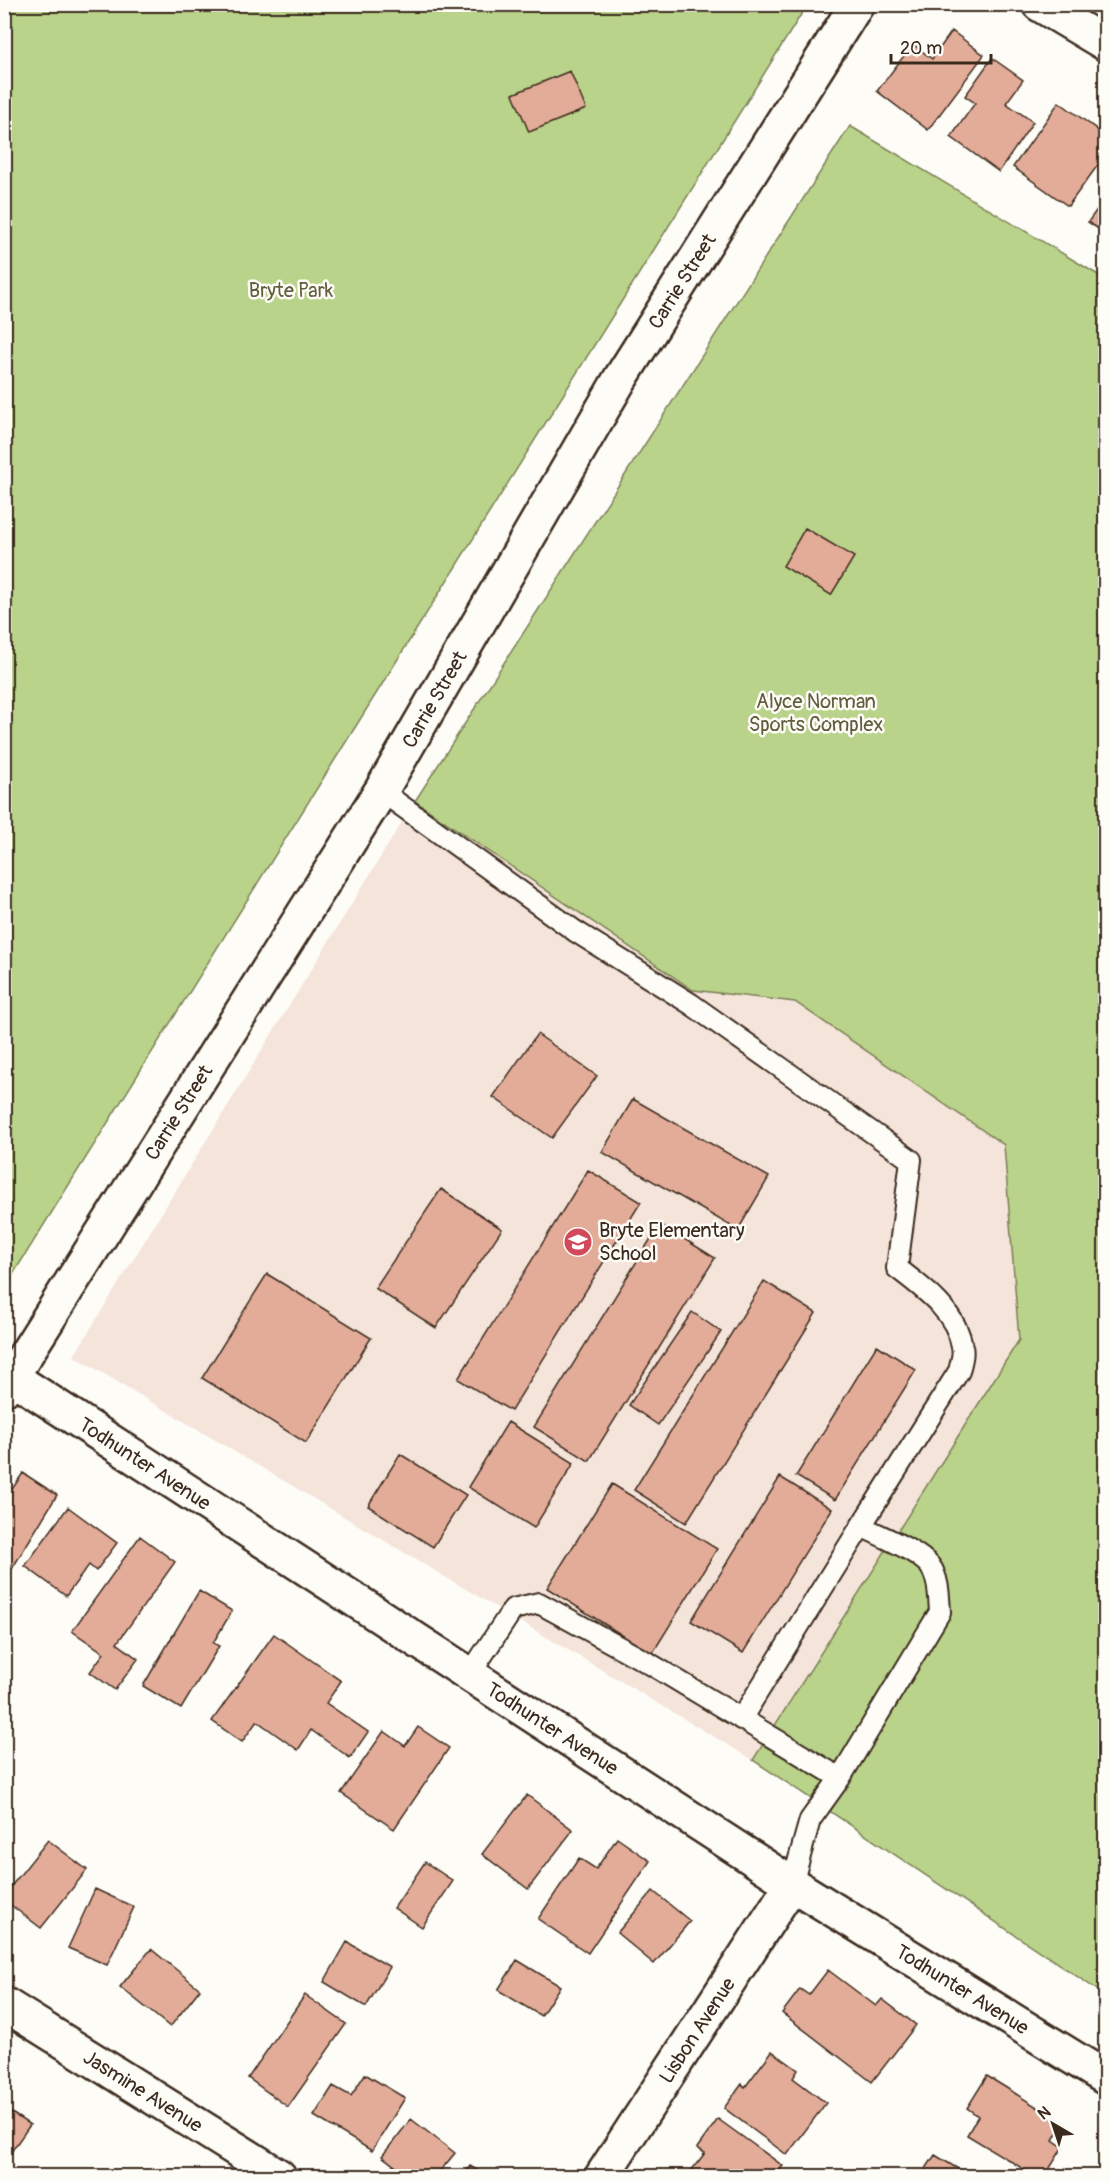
<svg xmlns="http://www.w3.org/2000/svg" width="1110" height="2181" viewBox="0 0 1110 2181" font-family="Pangolin,sans-serif">
  <rect width="100%" height="100%" fill="#fdfcf7"/>
  <filter id="ink" filterUnits="userSpaceOnUse"><feTurbulence type="fractalNoise" baseFrequency=".0167" numOctaves="2"/><feDisplacementMap in="SourceGraphic" scale="12" xChannelSelector="R" yChannelSelector="G"/><feConvolveMatrix kernelMatrix="1 2 1 2 8 2 1 2 1" color-interpolation-filters="sRGB"/></filter>
  <g filter="url(#ink)">
    <path fill="#f5e4da" d="M415 801 693 990 795 1002 1004 1145 1019 1340 753 1760 74 1356Z"/>
    <path fill="#bad38a" stroke="#7a7e54" stroke-width="1.5" d="M5 5H807L5 1287Z
      M850 126 1105 279V1995L753 1760 1019 1340 1004 1145 795 1002 693 990 415 801Z"/>
    <path fill="#e3ac98" stroke="#3b2a1e" stroke-width="1.5" d="M952 31 984 55 928 130 877 91 913 44 932 59Z
      M992 58 1023 80 1006 103 1033 122 999 172 951 137 975 103 965 96Z
      M570 71 586 109 529 132 513 94Z
      M1059 102 1106 136V154L1068 206 1013 167Z
      M1106 197V234L1088 222Z
      M805 528 854 557 831 595 783 566Z
      M537 1034 597 1076 552 1138 493 1097Z
      M633 1099 769 1177 738 1230 602 1152Z
      M588 1170 641 1202 511 1411 458 1379Z
      M441 1189 502 1229 436 1328 375 1288Z
      M660 1224 715 1258 589 1461 534 1427Z
      M267 1274 371 1338 306 1443 202 1378Z
      M764 1281 816 1313 686 1523 634 1490Z
      M692 1312 721 1332 658 1425 629 1405Z
      M877 1345 916 1370 835 1500 796 1476Z
      M508 1422 574 1463 534 1528 468 1487Z
      M400 1454 466 1495 433 1547 368 1506Z
      M23 1473 57 1495 4 1582V1501Z
      M780 1477 832 1509 743 1653 691 1621Z
      M612 1484 717 1549 652 1654 547 1588Z
      M68 1507 117 1543 96 1571 89 1565 66 1596 25 1566Z
      M140 1536 175 1562 117 1643 138 1659 115 1690 90 1672 104 1653 72 1631Z
      M199 1591 232 1611 213 1643 219 1646 181 1709 143 1686Z
      M274 1634 341 1681 326 1703 368 1732 350 1758 311 1730 298 1750 257 1721 242 1742 212 1721Z
      M418 1727 449 1748 394 1829 341 1793 384 1731 405 1746Z
      M527 1795 573 1830 528 1889 482 1854Z
      M617 1838 650 1861 588 1953 538 1919 579 1858 596 1869Z
      M48 1840 87 1870 41 1928 4 1900V1895Z
      M425 1862 453 1881 422 1927 394 1908Z
      M95 1889 134 1907 107 1965 68 1948Z
      M653 1891 690 1921 654 1964 617 1933Z
      M347 1942 390 1967 366 2007 324 1982Z
      M151 1949 200 1989 170 2027 120 1987Z
      M517 1960 560 1986 541 2016 498 1990Z
      M828 1970 876 2006 882 1999 916 2025 872 2082 782 2013 800 1989 809 1995Z
      M305 1995 346 2024 288 2107 248 2078Z
      M772 2051 798 2070 793 2078 826 2103 787 2155 724 2108 742 2084 745 2087Z
      M365 2074 405 2098 372 2151 314 2116 333 2086 351 2096Z
      M987 2076 1063 2123 1053 2140 1063 2147 1045 2176H1035L967 2135 978 2116 967 2108Z
      M4 2108 30 2125 4 2162Z
      M411 2119 455 2153 436 2176H408L382 2156Z
      M718 2119 783 2166 775 2176H687L705 2153 697 2148Z
      M935 2155 970 2176H921Z
      M470 2166 487 2176H463Z"/>
    <g fill="none" stroke-linecap="round" stroke-linejoin="round">
      <g stroke="#3b2a1e" stroke-width="24">
        <path id="lane" d="M381 791 575 931 691 1004 911 1160 897 1268C923 1288 957 1312 962 1347 964 1354 961 1363 959 1371L861 1526
          M470 1674 513 1609 539 1603 652 1665 840 1778
          M741 1719 861 1526C880 1536 917 1550 930 1566 939 1578 939 1598 940 1612L840 1778 810 1820 792 1884"/>
      </g>
      <g stroke="#3b2a1e" stroke-width="38">
        <g id="street">
          <path d="M1039 4 1106 44"/>
          <path id="s1" d="M4 1389 381 791 620 379 857 4"/>
          <path id="s2" d="M4 2004 279 2176"/>
          <path id="s3" d="M602 2176 792 1884"/>
        </g>
      </g>
      <g stroke="#3b2a1e" stroke-width="38">
        <g id="secondary">
          <path id="s4" d="M4 1372 792 1884 1106 2078"/>
        </g>
      </g>
      <use href="#lane" stroke="#fdfcf7" stroke-width="20"/>
      <use href="#street" stroke="#fdfcf7" stroke-width="33"/>
      <use href="#secondary" stroke="#fdfcf7" stroke-width="33"/>
    </g>
  </g>
  <defs>
    <g id="school-disc" transform="scale(1.5)"><circle r="9.5" fill="#d1495b" stroke="#fdfcf7"/><path d="M0-5L7-2L0 1L-7-2ZM-4 1L0 2.5L4 1V4Q0 6-4 4Z" fill="#fff"/></g>
  </defs>
  <g fill-rule="evenodd">
    <use href="#school-disc" x="578" y="1242"/>
  </g>
  <g text-anchor="middle" dominant-baseline="central" stroke-width="5" stroke-linejoin="round" paint-order="stroke">
    <g font-size="20" fill="#3b2a1e" stroke="#fdfcf7">
      <text stroke="none"><textPath href="#s1" startOffset="1299">Carrie Street</textPath></text>
      <text stroke="none"><textPath href="#s1" startOffset="813">Carrie Street</textPath></text>
      <text stroke="none"><textPath href="#s1" startOffset="327">Carrie Street</textPath></text>
      <text stroke="none"><textPath href="#s4" startOffset="168">Todhunter Avenue</textPath></text>
      <text stroke="none"><textPath href="#s4" startOffset="654">Todhunter Avenue</textPath></text>
      <text stroke="none"><textPath href="#s4" startOffset="1140">Todhunter Avenue</textPath></text>
      <text stroke="none"><textPath href="#s3" startOffset="174">Lisbon Avenue</textPath></text>
      <text stroke="none"><textPath href="#s2" startOffset="164">Jasmine Avenue</textPath></text>
    </g>
    <g font-size="20" fill="#615d3e" stroke="#fdfcf7">
      <text x="291" y="290">Bryte Park</text>
      <text x="816" y="701">Alyce Norman<tspan x="816" dy="23">Sports Complex</tspan></text>
    </g>
    <g font-size="20" fill="#3b2a1e" stroke="#fdfcf7" text-anchor="start">
      <text x="599" y="1230">Bryte Elementary<tspan x="599" dy="23">School</tspan></text>
    </g>
  </g>
  <rect width="1110" height="2181" fill="none" stroke="#fdfcf7" stroke-width="24"/>
  <rect x="12" y="12" width="1086" height="2157" fill="none" stroke="#3b2a1e" stroke-width="2" filter="url(#ink)"/>
  <g transform="translate(1053 2124) rotate(321)" stroke="#fdfcf7" stroke-width="4.5" paint-order="stroke">
  <path d="M0-4.5L10 22L0 15L-10 22Z" fill="#3b2a1e"/>
  <text y="-9" font-size="16" font-weight="bold" text-anchor="middle" fill="#3b2a1e">N</text>
  </g>
  <path d="M891 54v9h100v-9" fill="none" stroke="#3b2a1e" stroke-width="3"/>
  <text x="900" y="54" font-size="18" fill="#3b2a1e" stroke="#fdfcf7" stroke-width="4.5" paint-order="stroke">20 m</text>
</svg>
